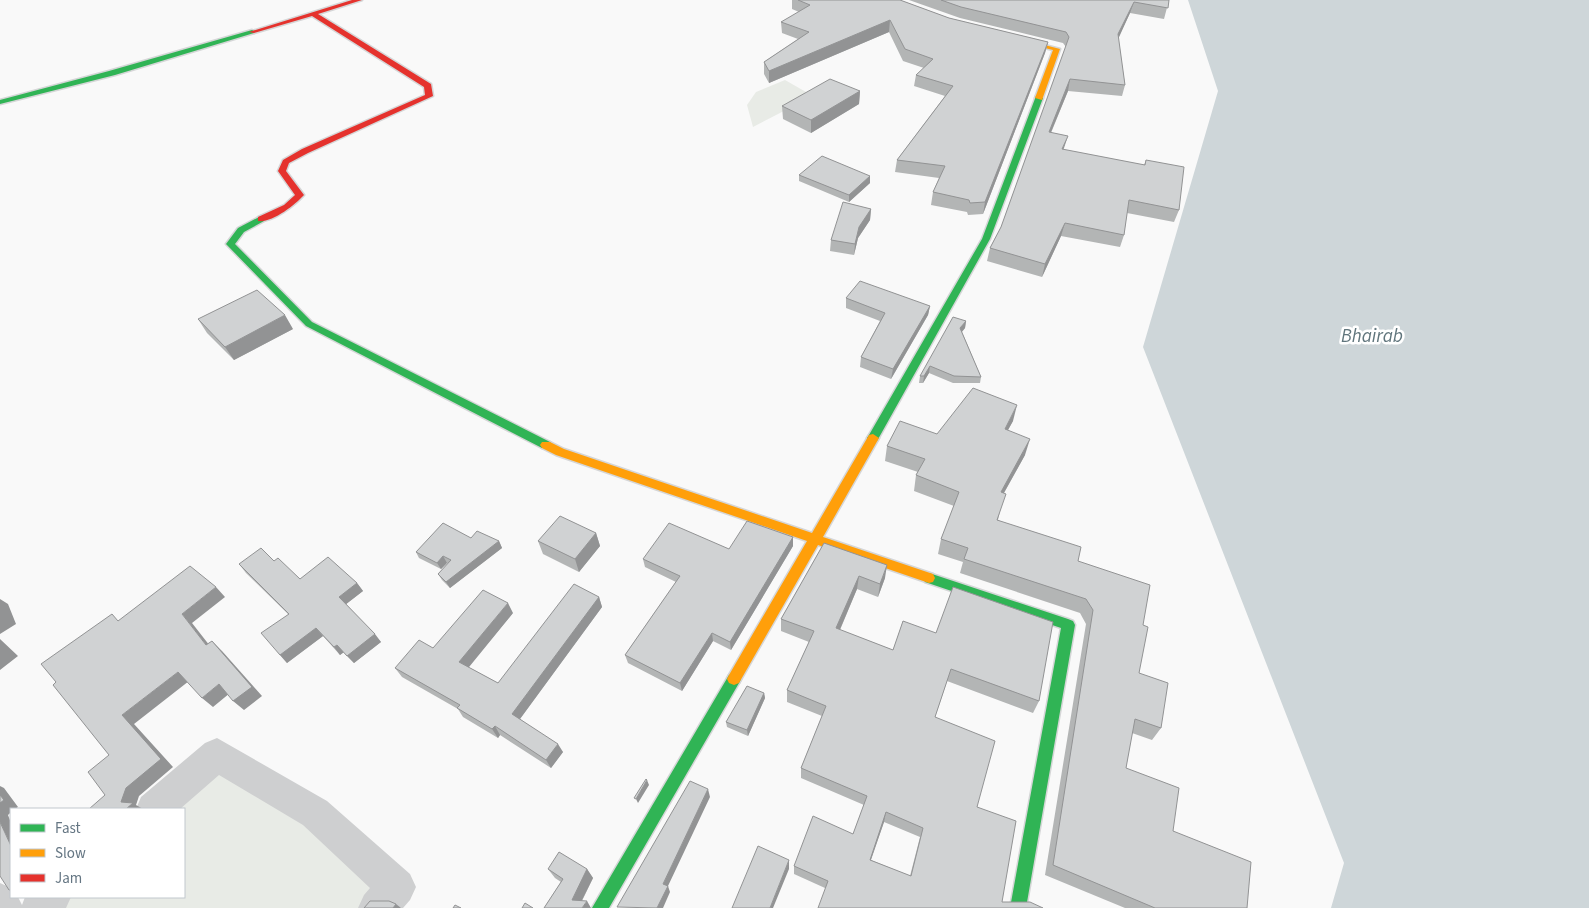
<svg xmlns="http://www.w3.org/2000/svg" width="1589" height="908" viewBox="0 0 1589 908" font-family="'Source Sans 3',sans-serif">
  <rect width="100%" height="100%" fill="#f9f9f9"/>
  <path fill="#e8ebe6" d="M785 80 813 96 753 127 747 105 756 92Z
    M216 758 392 889 373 908H43L56 897H184V809H157Z"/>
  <path fill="#ced6d9" d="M1188 0H1589V908H1331L1344 863 1143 347 1218 91Z"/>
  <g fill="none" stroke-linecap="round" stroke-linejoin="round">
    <g stroke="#d5d6d7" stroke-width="3">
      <path id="fast" d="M252 30 254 31V33L115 75 0 104V100L109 71Z
        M1036 96 1043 98 990 239 877 441H869L867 438 869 435 982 239Z
        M261 216 265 219 264 221 244 232 235 244 312 322 550 442 552 445 550 448H542L306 326 226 244 238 228Z
        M929 573 1068 619 1073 621 1075 625 1026 908H1010L1061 628 925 582 923 578 925 574Z
        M734 673 739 675 741 679 739 683 609 908H592L729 675Z"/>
    </g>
    <g stroke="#d5d6d7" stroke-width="3">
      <path id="slow" d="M1010 36 1060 49 1042 100 1035 98 1053 50 1008 39V37Z
        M873 434 879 438 823 537 933 574 935 578 933 582 929 583 818 545 739 683 734 685 729 683 727 679 729 675 807 541 556 455 542 448 540 445 542 442H550L564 449 812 533 869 435Z"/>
    </g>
    <g stroke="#d5d6d7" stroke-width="3">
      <path id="jam" d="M352 0H362L318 14 431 84 433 96 308 153 289 163 286 171 304 195C295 205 272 223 258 221V217L284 205 295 195 278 171 283 160 302 149 425 95 424 87 312 16 254 33 249 32Z"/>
    </g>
    <path fill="#cecfd0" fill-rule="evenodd" d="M217 738 327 801 410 874 416 887 410 900 403 908H358L364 895 370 888 303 825 219 775 180 809H136L141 797 205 743Z
      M0 883 11 888V897H18L22 905 25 897H71L66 908H0Z"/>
    <use href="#fast" fill="#30b455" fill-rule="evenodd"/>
    <use href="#slow" fill="#ff9f0a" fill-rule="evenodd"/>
    <use href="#jam" fill="#e5322d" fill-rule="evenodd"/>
  </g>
  <path fill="#b3b5b5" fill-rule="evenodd" d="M792 0H900L949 18 1048 42 1045 53 983 214 968 215 967 212 931 205 933 192 939 178 895 172 897 160 945 96 914 86 916 75 924 68 903 61 889 32 769 83 764 74V62L798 39 782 33 781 22 799 12 792 9Z
    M909 0H1169L1164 19 1130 13 1118 38 1125 85 1122 96 1068 91 1051 133 1064 150 1144 165 1146 160 1179 210 1174 222 1127 213 1124 235 1120 247 1061 236 1042 277 987 261 990 248 1001 227 1066 47 1063 43 960 18Z
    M860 91 859 104 811 133 783 119 782 106Z
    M799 175 870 176V183L849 202 799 181Z
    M871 209 870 220 858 238 854 255 830 251 831 240Z
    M846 298 930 306 928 315 891 379 860 367 861 357 880 321 846 308Z
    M198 319 293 329 234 360 207 333Z
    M966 321 965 328 962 332 981 377 980 383H953L929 373 923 383H919L920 376Z
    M1013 421 1008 430 1025 455 1004 493 998 520 1078 561 1143 625 1139 673 1161 728 1152 740 1132 733 1126 768 1173 831 1247 908H1125L1045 875 1086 624 1080 613 960 573 963 562 938 554 941 539 954 506 914 491 916 475 918 472 885 461 887 446 937 434Z
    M596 533 600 546 579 572 543 554 538 541Z
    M793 537V546L731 650 713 641 682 691 628 663 625 655 676 582 645 567 643 559 729 549Z
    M471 538 499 541 502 548 450 588 442 580 438 574 448 563H447L441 569 419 558 416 552Z
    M824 543 885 578 878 597 857 589 840 630 893 650 903 621 1039 701 1033 713 947 681 935 717 977 807 1002 902 1043 908 825 888 794 874V866L853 834 864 805 801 778V768L822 716 787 702V690L809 642 781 631V619ZM884 822 920 837 910 876 871 860Z
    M274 561 300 579 357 583 363 591 346 604 381 642 354 663 344 652 340 655 323 636 287 663 280 655 288 614 246 573 239 564Z
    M599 597 602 607 520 719 563 752 551 768 500 735 498 738 463 717 458 709 402 677 395 668 433 648 513 613 468 667 498 683Z
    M764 693 765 698 748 736 727 727 726 722Z
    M548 869H587L593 878 582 901 544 908 561 882 555 878Z"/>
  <path fill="#929394" d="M1134 2 1130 13 1115 46 1118 34Z
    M890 20 889 32 769 83V71Z
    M1048 42 1045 53 983 214 985 202Z
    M1070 79 1068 91 1046 144 1049 132Z
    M860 91 859 104 811 133V120Z
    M1068 136 1064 148 1059 161 1062 149Z
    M870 176V183L849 202V195Z
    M871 209 870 220 858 238 854 255 855 244 859 227Z
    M1065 223 1061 236 1042 277 1045 264Z
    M930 306 928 315 891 379 893 369Z
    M285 315 293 329 234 360 225 347Z
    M966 321 965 328 959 335 960 328Z
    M930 366 929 373 923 383 924 376Z
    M1017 405 1013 421 1000 444 1005 429Z
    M1030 439 1025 455 996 507 1001 492Z
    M596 533 600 546 579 572 575 559Z
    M793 537V546L731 650 730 642Z
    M499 541 502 548 450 588 446 582Z
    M443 556 447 563 441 569 437 563Z
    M887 565 885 578 878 597 880 584Z
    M859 576 857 589 835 641 836 628Z
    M357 583 363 591 345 605 339 597Z
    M216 587 225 597 192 623 217 655 206 645 182 614Z
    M599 597 602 607 517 723 512 714Z
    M0 599 8 604 16 624 0 634Z
    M508 603 513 613 465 672 459 662Z
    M316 628 323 636 287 663 280 655Z
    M712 633 713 641 682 691 680 683Z
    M375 634 381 642 354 663 347 656Z
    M0 639 18 656 0 670Z
    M212 641 222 651 262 696 244 710 233 701Z
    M337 645 344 652 340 655 334 647Z
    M178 672 189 681 134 724 173 767 139 796 136 805 143 809H126L121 802 122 715Z
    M219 684 230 693 213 707 202 698Z
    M764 693 765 698 748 736 747 730Z
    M495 726 500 735 498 738 492 729Z
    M558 744 563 752 551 768 546 760Z
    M647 780 649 785 638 803 636 799Z
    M0 786 4 788 18 807 15 809H11V812L8 815 11 823V846L0 822Z
    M708 789 710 797 668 886 670 892 663 908H657L663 884Z
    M886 812 884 822 868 868 870 860Z
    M789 860V869L773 908H770Z
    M587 869 593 878 578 908 572 900Z
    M587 901 591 908H582Z
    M396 904 401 908H393Z"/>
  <path fill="#d0d2d3" stroke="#929394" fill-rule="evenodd" d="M798 0H900L949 18 1048 42 985 202 970 203 969 200 933 192 945 166 897 160 953 86 916 75 933 59 905 49 890 20 769 71 764 62 809 32 781 22 810 5Z
    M941 0H1169L1168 8 1134 2 1118 34 1125 85 1070 79 1049 132 1068 136 1062 149 1145 165 1146 160 1184 167 1179 210 1129 200 1124 235 1065 223 1045 264 990 248 1001 227 1069 37 1066 32 961 7Z
    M830 79 860 91 811 120 782 106Z
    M822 156 870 176 849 195 799 175Z
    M843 202 871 209 859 227 855 244 831 240Z
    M860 281 930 306 893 369 861 357 885 313 846 298Z
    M257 290 285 315 225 347 198 319Z
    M953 317 966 321 960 328 981 377 954 376 930 366 924 376H920Z
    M973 388 1017 405 1005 429 1030 439 1001 492 1006 494 997 520 1081 547 1078 561 1150 585 1143 625 1148 627 1139 673 1168 683 1161 728 1135 719 1126 768 1179 788 1173 831 1251 862 1247 908H1155L1053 865 1093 610 1086 599 964 559 968 548 941 539 959 492 916 475 925 459 887 446 900 421 937 434Z
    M560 516 596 533 575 559 538 541Z
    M747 521 793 537 730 642 712 633 680 683 625 655 680 576 643 559 669 523 729 549Z
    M443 523 471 538 477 531 499 541 446 582 438 574 451 560 443 556 437 563 416 552Z
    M824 543 887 565 880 584 859 576 836 628 893 650 903 621 936 633 953 587 1053 622 1039 701 951 669 935 717 995 741 977 807 1016 821 1002 902H1030L1043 908H818L828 881 794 866 813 816 853 834 867 796 801 768 826 706 787 690 814 631 781 619ZM886 812 923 828 911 876 870 860Z
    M261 548 274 561 278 558 300 579 328 557 357 583 339 597 375 634 347 656 337 645 334 647 316 628 280 655 261 633 289 614 239 564Z
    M190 566 216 587 182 614 206 645 212 641 252 687 233 701 219 684 202 698 178 672 122 715 161 759 126 788 121 802 133 803 126 809H89L105 795 88 772 109 755 53 685 56 682 41 664 112 614 118 621Z
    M574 584 599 597 512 714 558 744 546 760 495 726 492 729 457 708 460 705 395 668 419 640 433 648 483 590 508 603 459 662 498 683Z
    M747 686 764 693 747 730 726 722Z
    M646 779 647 780 636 799 634 798Z
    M690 781 708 789 663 884 668 886 657 908 617 907Z
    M0 795 4 800 0 803Z
    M0 822 11 846V890H9L0 876Z
    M758 846 789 860 770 908H732Z
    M559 852 587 869 572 900 587 901 582 908H544L563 879 548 869Z
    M370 901H389L396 904 393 908H364Z
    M525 903 533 908H522Z
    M455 905 461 908H453Z"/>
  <g text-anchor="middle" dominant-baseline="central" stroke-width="5" stroke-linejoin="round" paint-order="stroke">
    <g font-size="19" font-style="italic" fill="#60757c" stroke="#fff">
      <text x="1372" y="336">Bhairab</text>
    </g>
  </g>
  <rect x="10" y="808" width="175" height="90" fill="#ffffff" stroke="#c1c8cd"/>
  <rect x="20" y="824" width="25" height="8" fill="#30b455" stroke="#c1c8cd"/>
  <text x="55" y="833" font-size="15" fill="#657683">Fast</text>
  <rect x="20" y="849" width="25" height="8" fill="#ff9f0a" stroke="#c1c8cd"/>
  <text x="55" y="858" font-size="15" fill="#657683">Slow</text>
  <rect x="20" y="874" width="25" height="8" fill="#e5322d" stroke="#c1c8cd"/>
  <text x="55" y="883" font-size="15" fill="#657683">Jam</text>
</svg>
